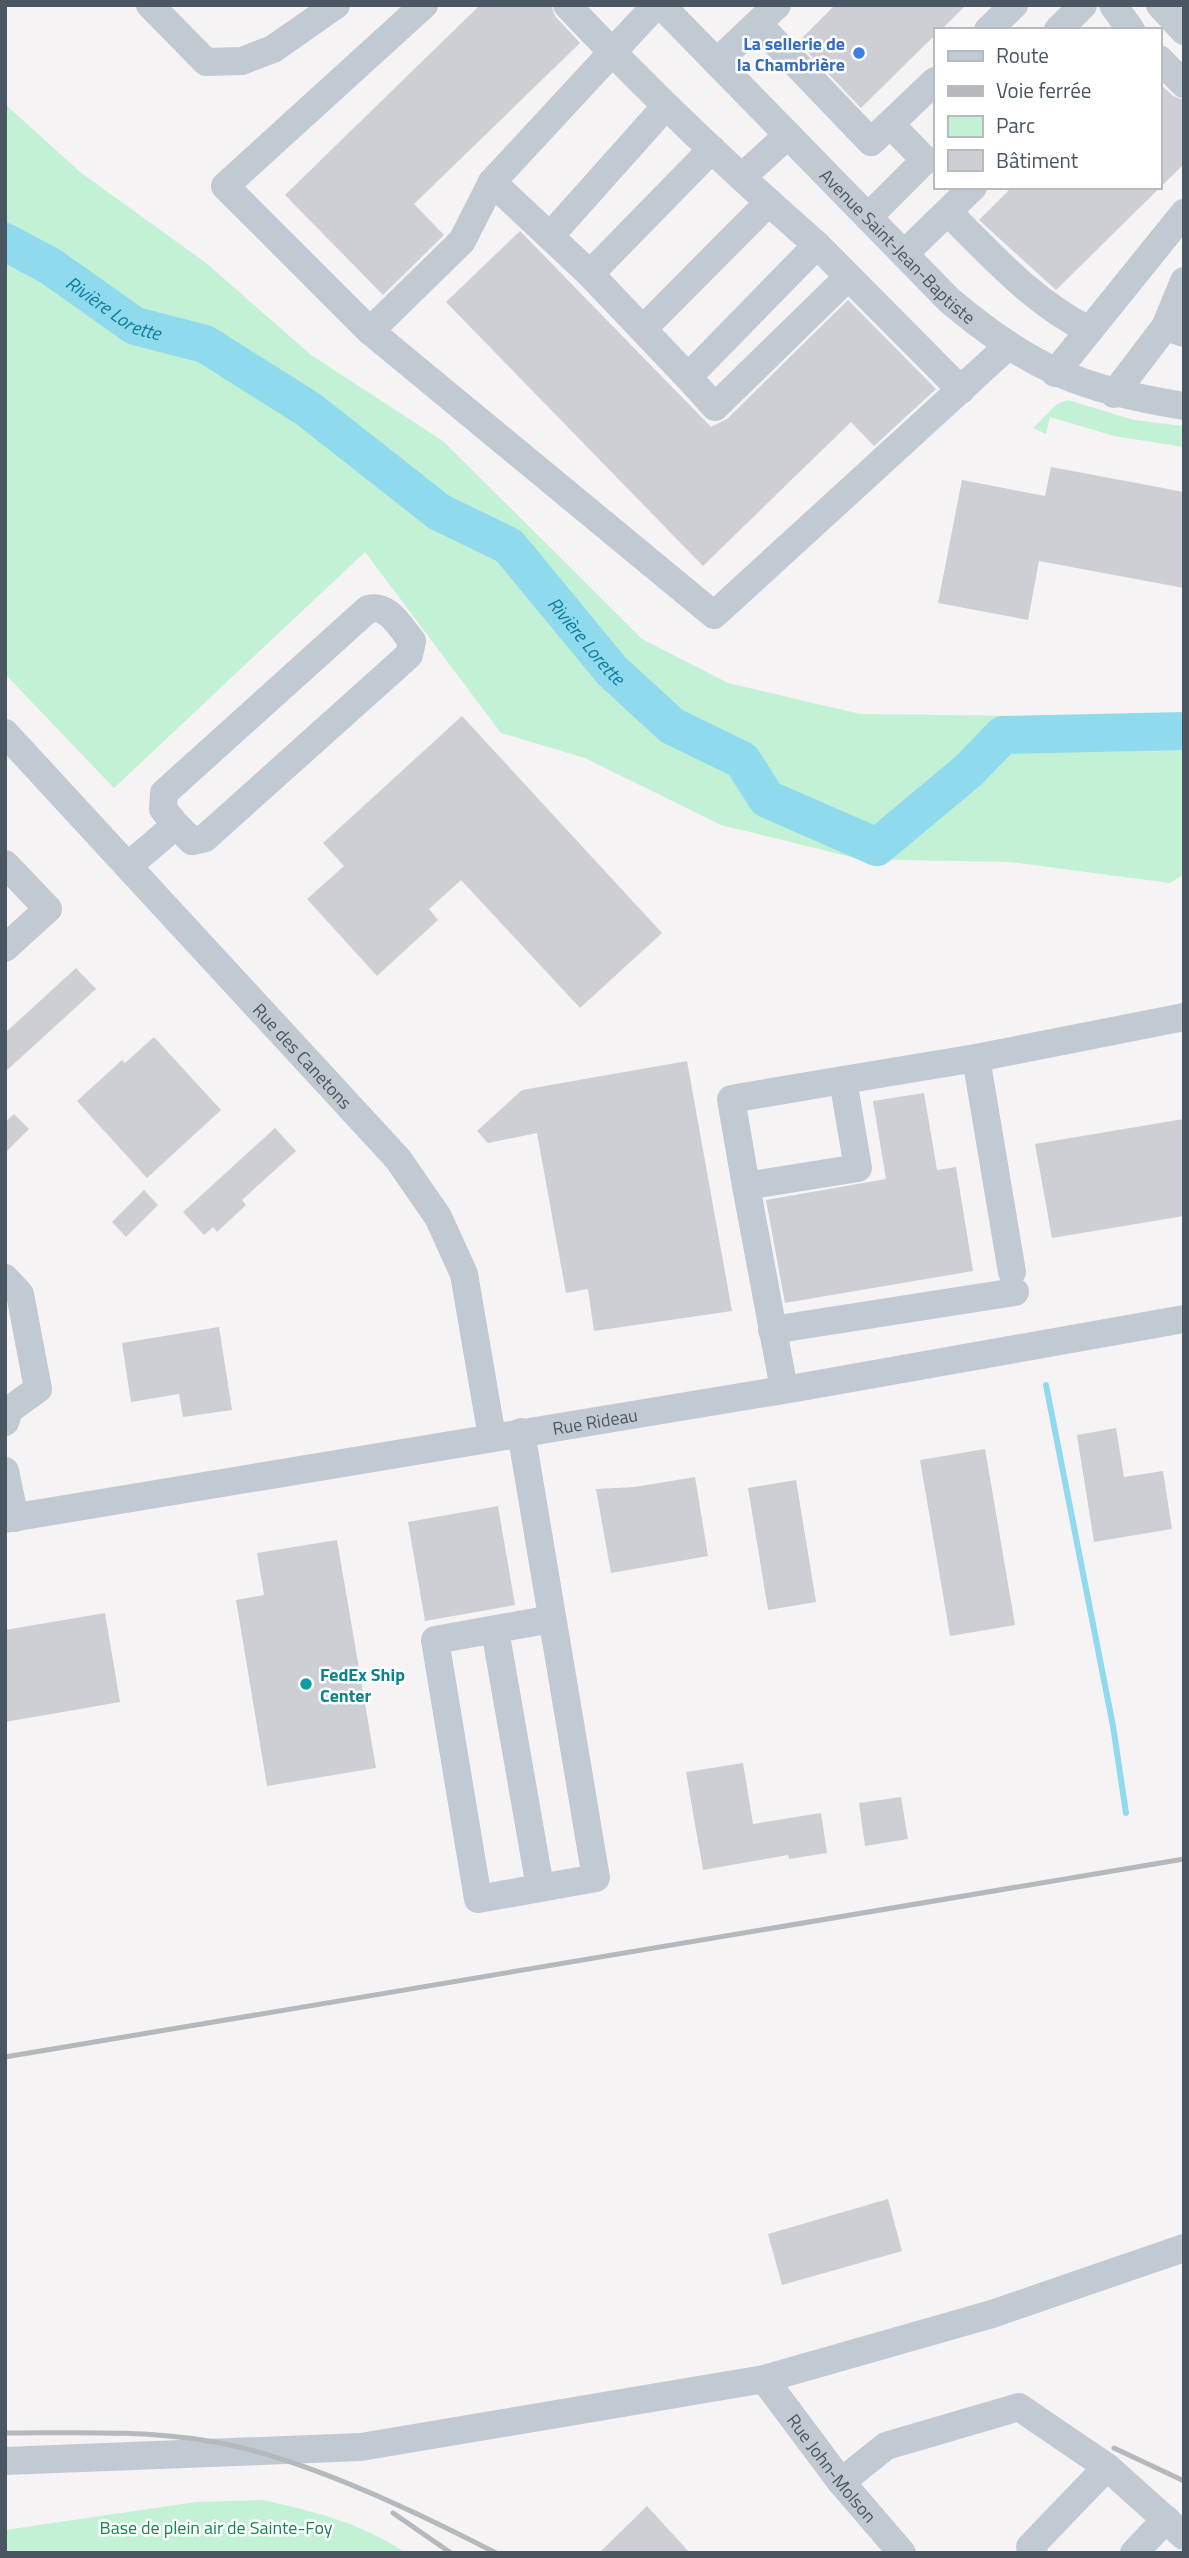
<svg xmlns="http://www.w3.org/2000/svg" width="1189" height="2558" viewBox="0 0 1189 2558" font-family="'Titillium Web',sans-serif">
  <rect width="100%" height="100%" fill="#f5f3f3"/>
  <path fill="#c3f1d5" d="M5 104 80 172 206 263 311 355 443 441 642 639 728 683 860 714 1184 718V874L1170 883 1010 862 859 859 721 825 585 758 501 733 365 552 114 788 5 674Z
    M1068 400 1134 420 1184 426V447L1114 436 1050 417 1046 434 1033 428 1057 404Z
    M262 2500C314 2511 361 2523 406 2553H5V2530L196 2502Z"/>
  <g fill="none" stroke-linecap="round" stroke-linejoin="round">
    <path stroke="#90daee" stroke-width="6" d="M1046 1385 1113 1726 1126 1813"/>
    <path stroke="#90daee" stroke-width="38" id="s1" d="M5 242 50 266 135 326 205 344 308 409 439 512 509 546 612 671 672 726 742 760 767 799 877 847 968 771 1003 735 1184 731"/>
  </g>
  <path fill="#cdcfd5" d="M480 5H551L555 16 580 43 414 204 444 235 383 295 285 195Z
    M835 5H966L941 30H935V35L861 108 798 42Z
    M1159 83 1173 96 1184 100V164L1056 290 979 220 1012 187H1159Z
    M520 231 711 427 727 419 848 300 936 389 874 446 851 422 703 566 446 302Z
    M1051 467 1184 492V588L1039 561 1028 620 938 603 962 480 1045 496Z
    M462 716 662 933 580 1008 461 880 429 909 438 920 377 976 307 899 344 866 323 843Z
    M76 968 96 989 5 1072V1033Z
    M154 1037 221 1110 147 1178 77 1101 122 1060 125 1063Z
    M687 1061 732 1311 594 1331 588 1289 566 1293 537 1133 488 1143 477 1131 522 1090Z
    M924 1093 937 1170 956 1167 973 1271 785 1303 766 1200 886 1179 873 1101Z
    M14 1114 29 1129 5 1153V1122Z
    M1184 1119V1216L1052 1238 1035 1144Z
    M275 1128 296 1151 242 1200 246 1205 217 1232 213 1227 204 1235 183 1212Z
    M144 1190 158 1205 126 1237 112 1222Z
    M219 1327 232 1410 183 1417 179 1394 131 1402 122 1343Z
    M1116 1428 1124 1477 1163 1471 1172 1529 1094 1542 1077 1435Z
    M985 1449 1015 1625 950 1636 920 1460Z
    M695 1477 708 1556 611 1573 596 1489 635 1487Z
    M796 1480 816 1602 768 1610 748 1488Z
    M498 1506 515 1605 425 1621 408 1522Z
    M337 1540 376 1768 267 1786 236 1600 264 1595 257 1553Z
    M105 1613 120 1702 5 1722V1630Z
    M743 1763 753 1824 821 1813 827 1853 789 1859 788 1855 703 1870 686 1772Z
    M901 1797 908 1839 865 1846 859 1803Z
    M888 2199 902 2251 782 2285 768 2234Z
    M647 2506 690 2553H599Z"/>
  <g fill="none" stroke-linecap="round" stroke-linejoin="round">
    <g stroke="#c1cad2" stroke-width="28">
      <path d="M150 5 206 62 242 61 273 49 336 5"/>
      <path d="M424 5 225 186 370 331 462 241 492 182"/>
      <path d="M567 5C646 89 730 169 817 245L688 377 590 274 492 182 656 5"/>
      <path id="s2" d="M661 5 949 300C1030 368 1079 389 1184 406"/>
      <path d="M1113 5 1131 30"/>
      <path d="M1160 5 1184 31"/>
      <path d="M758 24 871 142 935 81"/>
      <path d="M988 30 1014 5"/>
      <path d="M1058 30 1083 5"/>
      <path d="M1159 59 1184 84"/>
      <path d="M717 62 777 5"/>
      <path d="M742 177 788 135"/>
      <path d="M948 212C991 255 1034 303 1089 330"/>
      <path d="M868 217 925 160 890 124"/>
      <path d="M550 236 666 106"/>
      <path d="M817 245 961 390"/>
      <path d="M904 254 973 187"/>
      <path d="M590 274 712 149"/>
      <path d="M1165 327 1184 281"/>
      <path d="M643 329 769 202"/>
      <path d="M370 331 714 615 1008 346"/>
      <path d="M1055 373 1184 213"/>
      <path d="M688 377 715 407 848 277"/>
      <path d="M1114 394 1165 327 1184 333"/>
      <path id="s3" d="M5 733 398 1159 438 1217 464 1274 492 1437"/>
      <path d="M5 864 48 909 5 948"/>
      <path d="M128 866 176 825 163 809 164 793 368 609C389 604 400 627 412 641L409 655 205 838 192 841 176 825"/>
      <path d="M976 1058 1012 1272"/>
      <path d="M843 1080 976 1058 1184 1017"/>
      <path d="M746 1186 731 1099 843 1080 858 1168 746 1186 784 1389"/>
      <path d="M5 1278 20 1294 38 1389 9 1410 5 1422"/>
      <path d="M772 1330 1015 1292"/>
      <path d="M521 1432 596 1878 478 1899 435 1640 552 1619"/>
      <path d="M5 1471 15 1518"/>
      <path id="s4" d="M5 1519 807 1386 1184 1319"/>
      <path d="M495 1630 540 1887"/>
      <path id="s5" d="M764 2379 841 2482 902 2553"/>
      <path d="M5 2461 361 2447 764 2379 992 2314 1184 2248"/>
      <path d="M841 2482 886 2446 1019 2407 1107 2467 1184 2536"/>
      <path d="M1034 2553 1030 2547 1107 2467"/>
      <path d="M1134 2553 1166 2519"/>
    </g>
    <path stroke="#b5b8bd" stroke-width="5" d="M5 2057 1184 1859
      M5 2433C73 2433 141 2430 208 2441 297 2454 415 2511 496 2553
      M1114 2448 1184 2481
      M393 2513 451 2553"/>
  </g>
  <circle fill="#3f7fe0" stroke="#fff" stroke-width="2.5" cx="859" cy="53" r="7"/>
  <circle fill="#0f9aa8" stroke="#fff" stroke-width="2.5" cx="306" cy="1684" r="7"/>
  <g text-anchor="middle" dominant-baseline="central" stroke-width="5" stroke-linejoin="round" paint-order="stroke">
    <g font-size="18" font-weight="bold" fill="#366cbe" stroke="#fff" text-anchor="end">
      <text x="845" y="43">La sellerie de<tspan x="845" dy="21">la Chambrière</tspan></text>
    </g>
    <g font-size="18" fill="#4a5661" stroke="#fff">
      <text stroke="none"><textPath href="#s2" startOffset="338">Avenue Saint-Jean-Baptiste</textPath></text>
      <text stroke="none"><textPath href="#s3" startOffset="439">Rue des Canetons</textPath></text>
      <text stroke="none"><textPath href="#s4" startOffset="598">Rue Rideau</textPath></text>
      <text stroke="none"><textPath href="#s5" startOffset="112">Rue John-Molson</textPath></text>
    </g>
    <g font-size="18" font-weight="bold" fill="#0d838f" stroke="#fff" text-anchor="start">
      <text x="320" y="1674">FedEx Ship<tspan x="320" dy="21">Center</tspan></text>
    </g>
    <g font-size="18" fill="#17864f" stroke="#fff">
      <text x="216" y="2527">Base de plein air de Sainte-Foy</text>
    </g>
    <g font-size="19" font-style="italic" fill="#0c7c9b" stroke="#fff">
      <text stroke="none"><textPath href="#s1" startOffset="128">Rivière Lorette</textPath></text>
      <text stroke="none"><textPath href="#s1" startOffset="716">Rivière Lorette</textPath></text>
    </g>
  </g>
  <rect width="1189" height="2558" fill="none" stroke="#4a5661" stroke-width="14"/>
  <rect x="934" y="28" width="228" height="161" fill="#ffffff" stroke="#b7bbc0" stroke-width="2"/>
  <rect x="948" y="51" width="35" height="10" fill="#c1cad2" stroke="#b7bbc0" stroke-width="2"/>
  <text x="996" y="63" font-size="21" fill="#4a5661">Route</text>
  <rect x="948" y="86" width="35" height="10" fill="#b5b8bd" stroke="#b7bbc0" stroke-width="2"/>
  <text x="996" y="98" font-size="21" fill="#4a5661">Voie ferrée</text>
  <rect x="948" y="116" width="35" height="21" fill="#c3f1d5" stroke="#b7bbc0" stroke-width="2"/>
  <text x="996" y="133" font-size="21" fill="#4a5661">Parc</text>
  <rect x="948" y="150" width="35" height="21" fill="#cdcfd5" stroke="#b7bbc0" stroke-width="2"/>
  <text x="996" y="168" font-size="21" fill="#4a5661">Bâtiment</text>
</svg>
